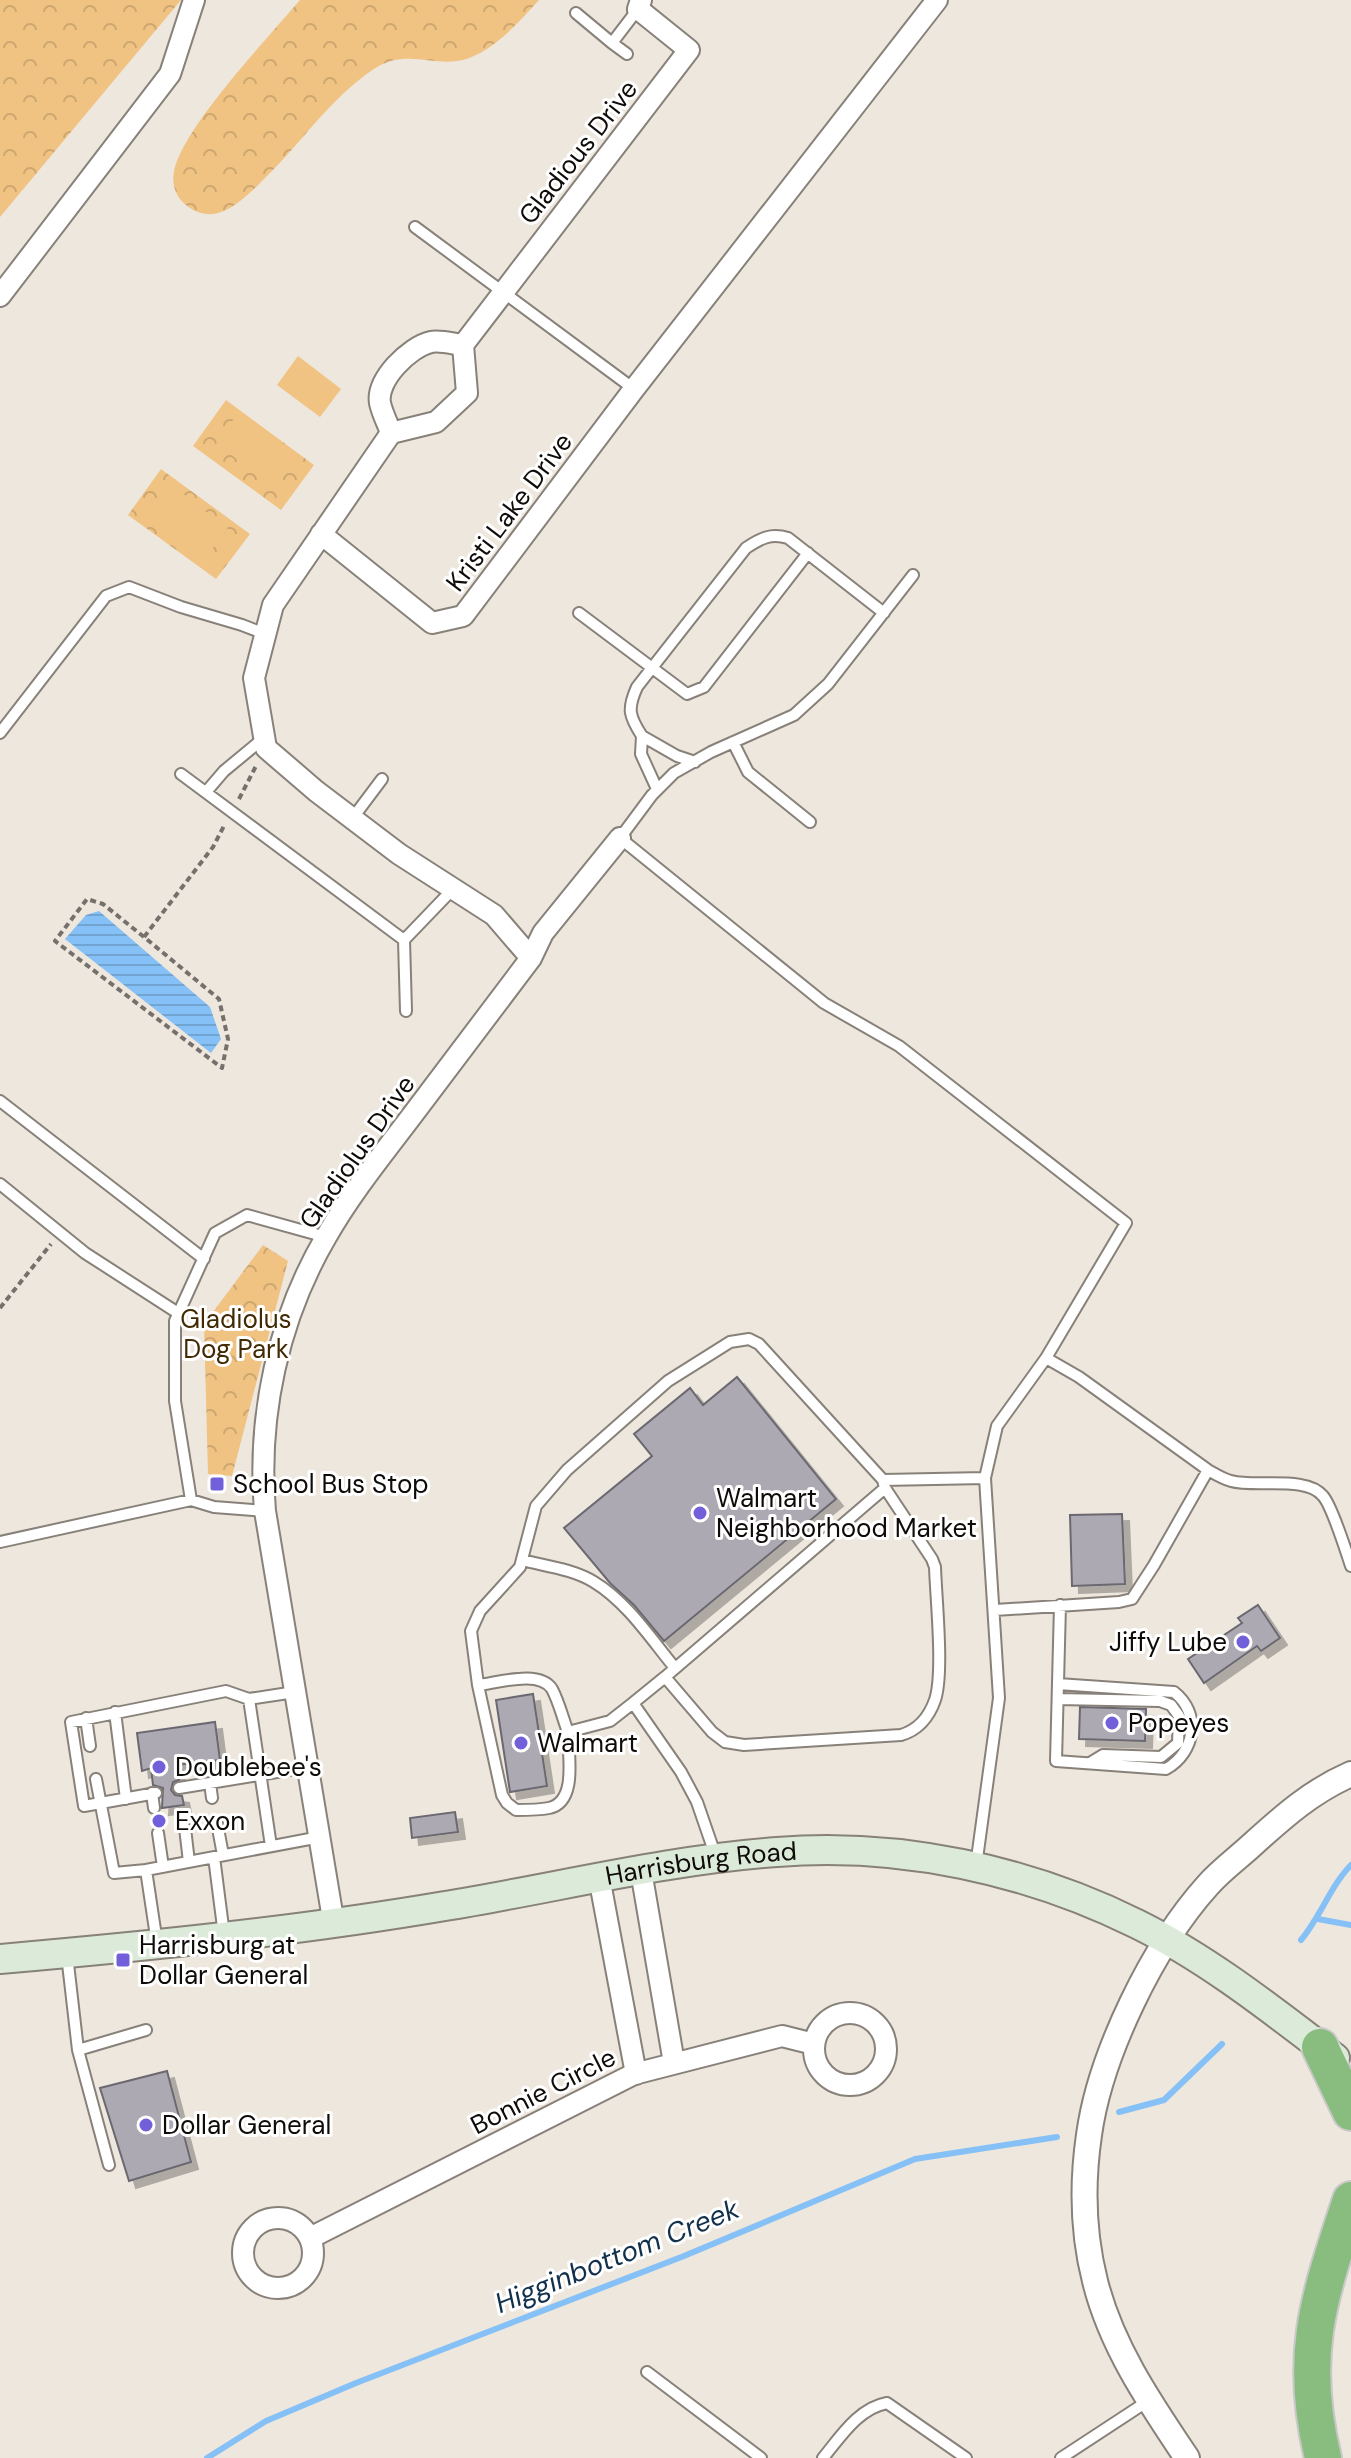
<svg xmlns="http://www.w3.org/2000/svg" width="1351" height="2458" viewBox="0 0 1351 2458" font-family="'DM Sans',sans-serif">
  <defs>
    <pattern id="forest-crowns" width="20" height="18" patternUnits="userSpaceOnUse" patternTransform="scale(2)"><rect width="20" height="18" fill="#f0c383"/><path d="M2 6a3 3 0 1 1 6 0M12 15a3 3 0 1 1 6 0" fill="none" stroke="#cda670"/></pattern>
    <pattern id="water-rules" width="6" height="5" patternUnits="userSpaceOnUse" patternTransform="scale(2)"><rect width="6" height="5" fill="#85c0f6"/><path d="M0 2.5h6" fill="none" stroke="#72a4d2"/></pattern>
    <filter id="shadow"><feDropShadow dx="7" dy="7" stdDeviation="0" flood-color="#0004"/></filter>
  </defs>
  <rect width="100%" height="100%" fill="#eee7de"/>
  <path fill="url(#forest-crowns)" d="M0 0H181L0 217Z
    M300 0H539C519 22 493 52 463 60 431 67 406 48 374 69 331 97 300 145 262 181 251 192 239 204 224 211 213 216 200 215 190 208 177 200 171 186 174 171 183 127 268 38 300 0Z
    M226 400 314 465 281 510 193 446Z
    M161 469 250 534 216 579 128 515Z
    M263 1245 288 1261 232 1476 208 1474 204 1324Z"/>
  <path fill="#f0c383" d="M298 356 341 389 320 417 277 385Z
    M237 415 294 459 272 486 216 443Z
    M172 485 228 529 207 556 151 513Z"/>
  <path fill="url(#water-rules)" d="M99 911 210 1007 221 1039 211 1053 65 939 86 915Z"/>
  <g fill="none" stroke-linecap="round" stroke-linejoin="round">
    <path stroke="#85c0f6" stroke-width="6" d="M1318 1919 1351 1925
      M1301 1940C1321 1916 1331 1885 1351 1865
      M1119 2112 1164 2100 1222 2044
      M207 2458 266 2421 356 2383 684 2256 915 2159 1057 2137"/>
  </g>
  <path fill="#ada9b3" stroke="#6b6870" stroke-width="2" filter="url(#shadow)" d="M737 1377 836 1499 664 1641 634 1605 610 1583 564 1528 652 1456 634 1434 690 1388 703 1405Z
    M1122 1514 1125 1584 1072 1586 1070 1515Z
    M1258 1605 1280 1638 1261 1651 1257 1646 1204 1683 1188 1659 1242 1623 1238 1618Z
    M533 1694 547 1786 510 1792 496 1700Z
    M1080 1707 1146 1709 1145 1741 1079 1739Z
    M215 1722 220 1760 177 1765 179 1780 173 1782 171 1790 175 1795 182 1796 184 1805 162 1808 163 1788 153 1785 151 1768 142 1771 137 1733Z
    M455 1812 458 1832 412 1838 410 1818Z
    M167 2071 191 2162 129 2181 100 2088Z"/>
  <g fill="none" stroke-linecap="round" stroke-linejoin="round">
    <g stroke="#878179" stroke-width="14">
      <path id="service" d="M576 13 612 43 638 9
        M612 43 627 54
        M415 227 634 389
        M913 575 828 684 794 715 711 752 674 773 652 795 620 838 824 1003 899 1046 1126 1223 1046 1358
        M579 613 687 694 704 687 808 553
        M0 733 106 596 129 587 181 607 242 625 265 634
        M642 736C629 716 627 709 637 687L746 548C761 538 771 533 788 538L884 613
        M733 742 748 772 810 822
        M181 774 404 940
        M657 789 641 754 642 736 677 756 695 762
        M206 792 224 771 264 738
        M352 819 382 779
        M406 1011 404 940 453 889
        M0 1101 204 1259
        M0 1184 85 1253 178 1313
        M191 1500 175 1401V1321L215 1233 247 1215 326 1237
        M0 1542 191 1500 214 1507 265 1511
        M522 1560C545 1566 573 1569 594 1582 627 1602 651 1639 675 1668
        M995 1610 1119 1602 1132 1599 1154 1565 1208 1470
        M665 1677 885 1488
        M1058 1684 1174 1692C1201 1713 1196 1752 1166 1769L1056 1761 1060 1605
        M478 1685 471 1631 480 1611 520 1567 536 1506 567 1470 668 1381 730 1342 749 1339 759 1344 883 1480 985 1478
        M1058 1699 1160 1701 1171 1705 1179 1716 1178 1743 1161 1757 1103 1755 1090 1763
        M633 1703 665 1677 712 1732 725 1742 744 1745 901 1735C918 1730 929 1717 935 1700 944 1673 936 1599 935 1567L932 1559 885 1488 883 1480
        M115 1712 126 1799
        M86 1718 90 1746
        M568 1732C563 1719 559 1702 552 1689 540 1669 497 1683 478 1685L502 1795 507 1803 516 1810C527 1810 539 1810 549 1808 578 1802 568 1754 568 1732L610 1721 633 1703 681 1772 697 1802 716 1857
        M96 1779 114 1873 146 1870
        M210 1783 212 1798
        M179 1788 308 1767
        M152 1793 154 1808
        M156 1793 84 1806 71 1722 226 1691 249 1699
        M217 1823 223 1855
        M185 1828 189 1862
        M158 1833 163 1867
        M271 1846 249 1699 295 1692
        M214 1857 224 1935
        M976 1866 999 1698 985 1478 997 1426 1046 1358 1079 1377 1208 1470C1215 1474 1223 1479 1231 1481 1256 1488 1306 1475 1323 1496 1332 1506 1346 1551 1351 1566
        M157 1943 146 1870 320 1837
        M67 1955 78 2050 109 2165
        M78 2050 146 2030
        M647 2372 761 2458
        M823 2458C841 2436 859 2408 887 2403L966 2458
        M1061 2458 1148 2401"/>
    </g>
    <g stroke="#878179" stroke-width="24">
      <path id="minor" d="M0 296 170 74 194 0
        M391 433C388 424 382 413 380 403 376 380 409 347 431 342 440 340 454 344 463 345
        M321 534 432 623 463 616 634 389 937 0
        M531 958 494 915 399 854 316 791 266 748 254 678 273 605 391 433 436 422 467 393 463 345 689 50 638 9 641 0
        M641 1871 674 2063
        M599 1877 636 2074
        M334 1925 265 1511C257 1416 278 1319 326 1237 351 1193 383 1154 414 1113 453 1062 492 1010 531 958L543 933 620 838
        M814 2049a36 36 0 1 1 72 0a36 36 0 1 1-72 0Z
        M243 2253a35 35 0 1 1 70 0a35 35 0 1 1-70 0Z
        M310 2238 634 2074 782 2036 814 2044"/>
    </g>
    <g stroke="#878179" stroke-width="28">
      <path id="tertiary" d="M1187 2458C1150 2403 1111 2346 1095 2281 1083 2234 1082 2183 1089 2135 1100 2055 1153 1946 1208 1885 1221 1870 1238 1858 1253 1844 1284 1816 1312 1791 1351 1774"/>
    </g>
    <g stroke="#878179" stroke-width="32">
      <g id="secondary">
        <path id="s1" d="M0 1959C149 1946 298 1931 445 1906 556 1888 665 1860 777 1852 900 1842 1028 1870 1137 1924 1208 1959 1272 2010 1335 2058"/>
      </g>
    </g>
    <g stroke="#cac9c9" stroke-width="40">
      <path id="motorway" d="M1320 2047 1351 2112
        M1323 2458C1298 2354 1319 2297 1351 2200"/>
    </g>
    <path stroke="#75706b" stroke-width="4" stroke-dasharray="6 4" stroke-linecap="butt" d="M239 799 257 764
      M144 937 103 904 87 899 55 941 222 1068 228 1039 219 999 144 937 213 847 225 824
      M0 1308 51 1244"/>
    <use href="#service" stroke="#fff" stroke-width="10"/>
    <use href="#minor" stroke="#fff" stroke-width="20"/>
    <use href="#tertiary" stroke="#fff" stroke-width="24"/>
    <use href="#secondary" stroke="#dcebd9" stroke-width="28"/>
    <use href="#motorway" stroke="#89bd80" stroke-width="36"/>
  </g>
  <g fill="#7160da" stroke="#fff" stroke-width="3">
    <rect x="209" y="1476" width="16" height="16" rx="4"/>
    <circle cx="700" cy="1513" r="8"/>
    <circle cx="1243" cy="1642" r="8"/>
    <circle cx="1112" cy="1723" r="8"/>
    <circle cx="521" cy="1743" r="8"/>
    <circle cx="159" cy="1767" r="8"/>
    <circle cx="159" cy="1821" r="8"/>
    <rect x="115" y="1952" width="16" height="16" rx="4"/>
    <circle cx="146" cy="2125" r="8"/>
  </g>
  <g text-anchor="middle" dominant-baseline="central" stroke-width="6" stroke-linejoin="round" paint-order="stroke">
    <g font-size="26" fill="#0e0b09" stroke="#fff">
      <text transform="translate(578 152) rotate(-52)">Gladious Drive</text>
      <text transform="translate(509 512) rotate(-53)">Kristi Lake Drive</text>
      <text transform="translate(357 1152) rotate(-55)">Gladiolus Drive</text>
      <text stroke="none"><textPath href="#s1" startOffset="708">Harrisburg Road</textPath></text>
      <text transform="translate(543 2091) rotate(-27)">Bonnie Circle</text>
    </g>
    <g font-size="26" fill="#412a03" stroke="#fff">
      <text x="236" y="1319">Gladiolus<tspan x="236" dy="30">Dog Park</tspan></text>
    </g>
    <g font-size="26" fill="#0e0b09" stroke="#fff" text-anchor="start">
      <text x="233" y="1484">School Bus Stop</text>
      <text x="716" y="1498">Walmart<tspan x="716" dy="30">Neighborhood Market</tspan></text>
      <text x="1227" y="1642" text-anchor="end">Jiffy Lube</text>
      <text x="1128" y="1723">Popeyes</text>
      <text x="537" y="1743">Walmart</text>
      <text x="175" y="1767">Doublebee's</text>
      <text x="175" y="1821">Exxon</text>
      <text x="139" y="1945">Harrisburg at<tspan x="139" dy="30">Dollar General</tspan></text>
      <text x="162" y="2125">Dollar General</text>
    </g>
    <g font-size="28" font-style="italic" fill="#10304b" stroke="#fff">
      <text transform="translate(617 2256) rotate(-22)">Higginbottom Creek</text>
    </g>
  </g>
</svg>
